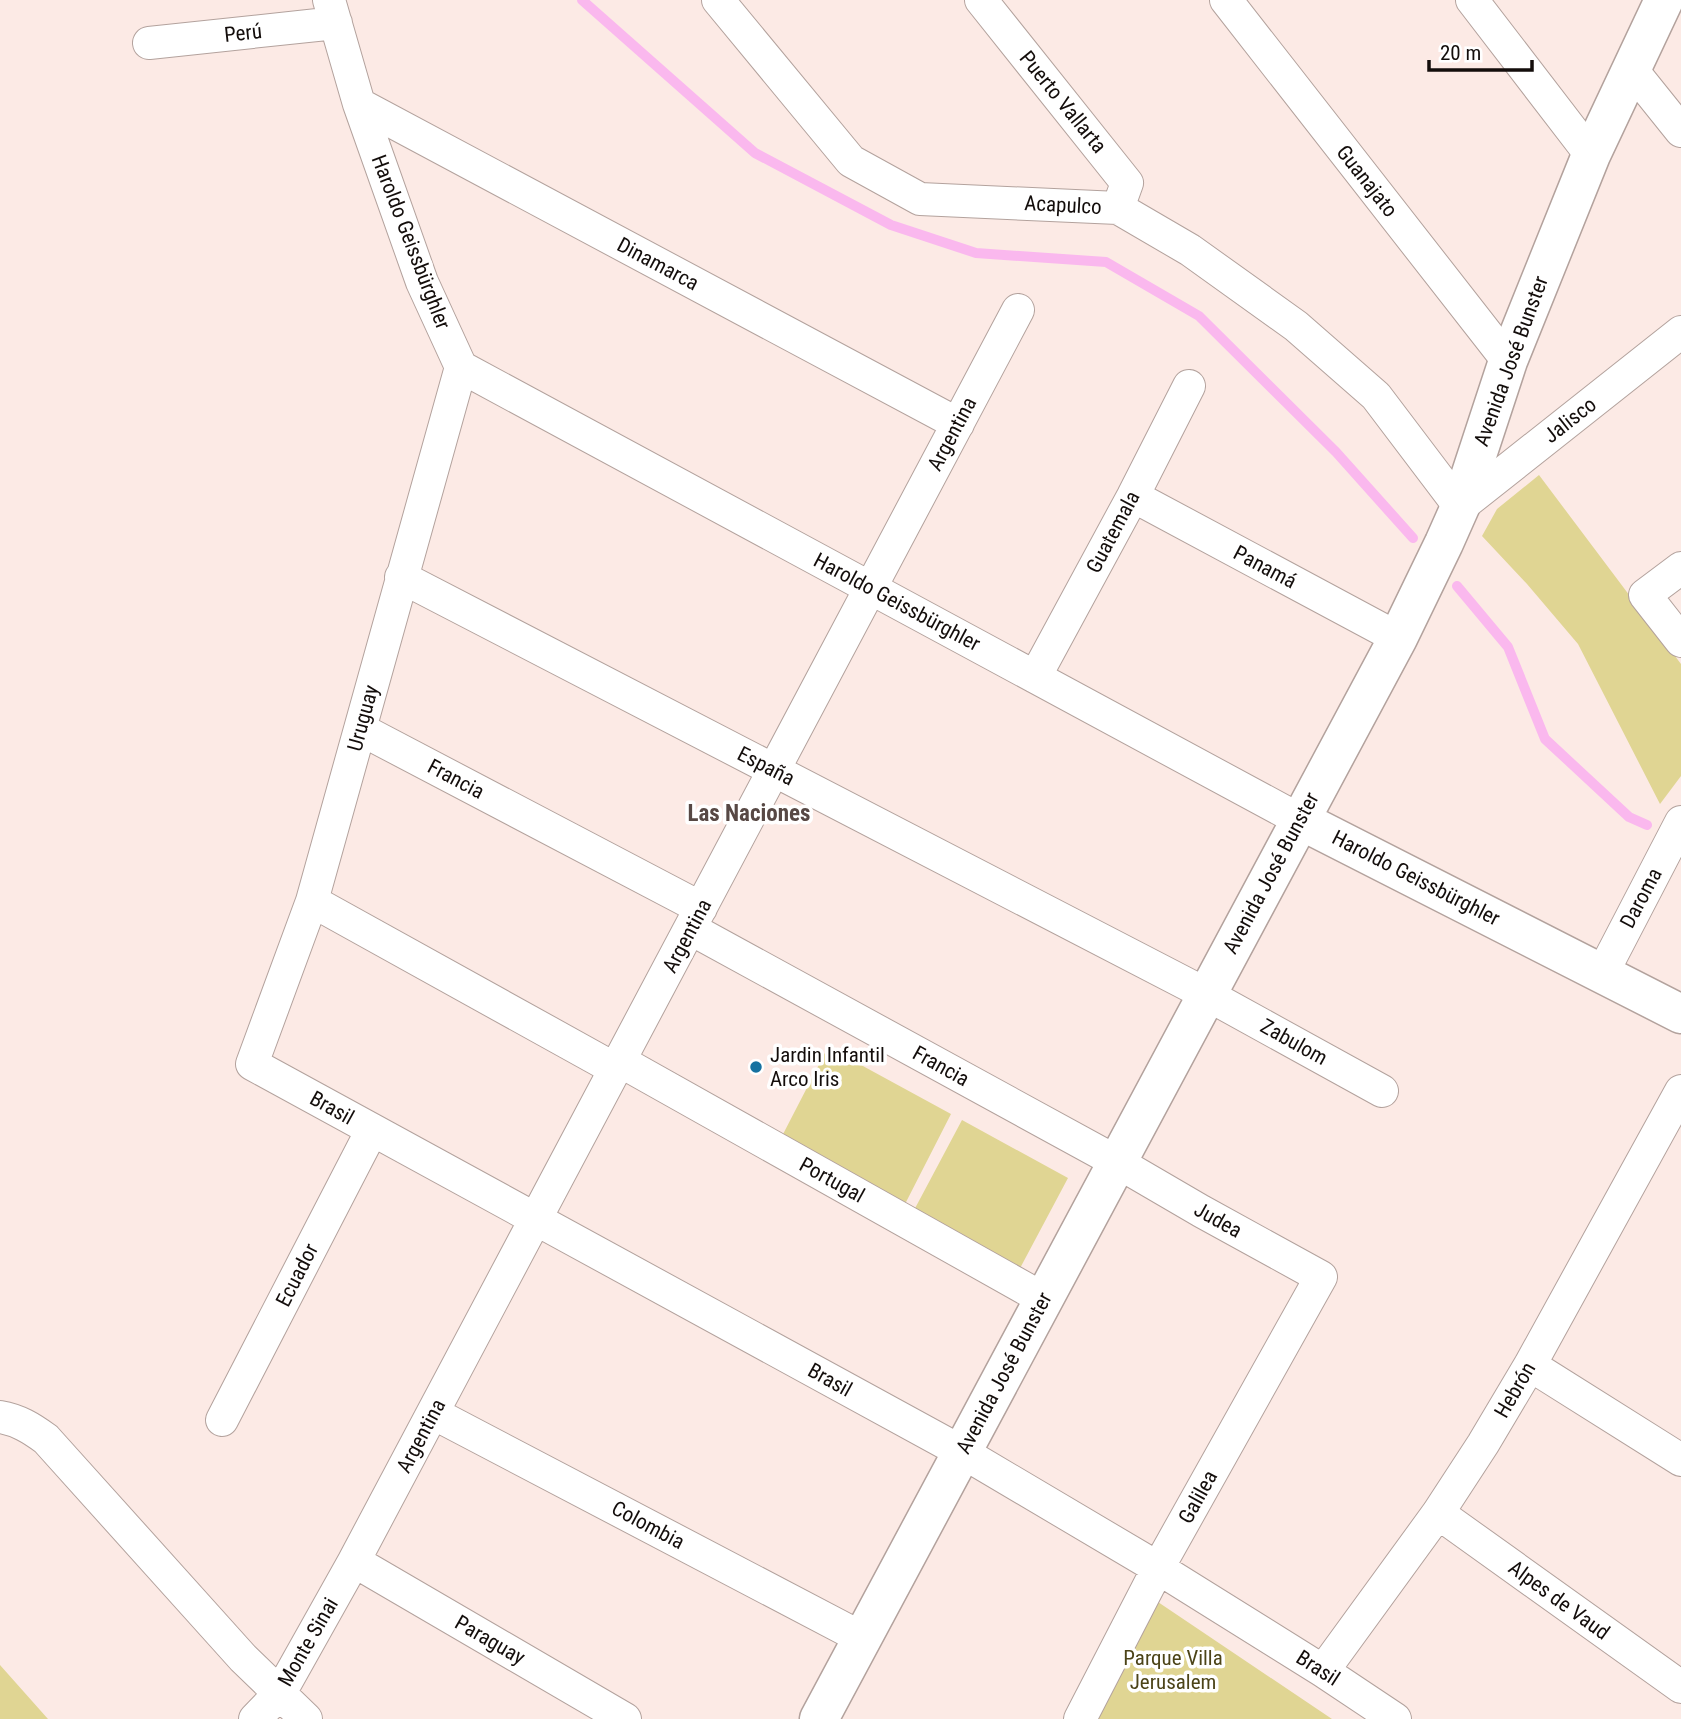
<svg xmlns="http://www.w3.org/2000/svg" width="1681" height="1719" viewBox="0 0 1681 1719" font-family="'Roboto Condensed',sans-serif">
  <rect width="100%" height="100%" fill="#fceae5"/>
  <path fill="#e0d593" d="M1539 475 1681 664V776L1660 804 1578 644 1527 584 1482 536 1497 509Z
    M828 1047 951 1114 903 1208 780 1140Z
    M962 1120 1068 1178 1018 1272 912 1214Z
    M1155 1600 1332 1719H1093Z
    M0 1665 48 1719H0Z"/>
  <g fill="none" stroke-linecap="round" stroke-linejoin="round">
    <path stroke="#fab8ee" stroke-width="10" d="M582 0 755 153 891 225 976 253 1106 262 1199 316 1336 452 1413 538
      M1457 586 1508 647 1545 739 1629 817 1647 825"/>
    <g stroke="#b3a29d" stroke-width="34">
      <path id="street" d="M329 0 359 104 422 282 461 367 1300 820
        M718 0 851 161 920 199 1118 208 1190 250 1296 326 1376 396 1460 507 1681 332
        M981 0 1127 183 1118 208
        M1226 0 1508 361
        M1472 0 1591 155
        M149 43 336 23
        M1632 70 1681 131
        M359 104 958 424
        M461 367 312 901 252 1064 962 1452 1158 1568 1323 1671 1395 1719
        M1133 496 1398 638
        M1681 568 1645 595 1681 641
        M401 577 1206 994 1382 1091
        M1035 677 1133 496 1189 386
        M360 729 701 908
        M312 901 615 1069
        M691 929 1117 1162 1201 1211 1321 1277 1158 1568 1080 1719
        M1602 974 1681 822
        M620 1061 1044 1299
        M1530 1365 1681 1460
        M433 1413 862 1638
        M0 1417C18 1420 31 1428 46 1439L243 1658 306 1719
        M222 1420 372 1130
        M1438 1513 1681 1687
        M354 1561 625 1719
        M1323 1671 1438 1513 1483 1444 1530 1365 1681 1091
        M255 1719 280 1693 354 1561 1018 310"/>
    </g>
    <g stroke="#b3a29d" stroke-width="41">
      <path id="secondary" d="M1300 820 1681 1014
        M819 1719 1398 638 1444 543 1460 507 1508 361 1591 155 1664 0"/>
    </g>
    <use href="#street" stroke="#fff" stroke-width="32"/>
    <use href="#secondary" stroke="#fff" stroke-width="38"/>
  </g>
  <circle fill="#1671a0" stroke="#fff" stroke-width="2.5" cx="756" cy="1067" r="7"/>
  <g text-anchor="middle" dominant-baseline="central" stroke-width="7" stroke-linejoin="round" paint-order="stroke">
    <g font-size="21" fill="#130d0b" stroke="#fff">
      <text transform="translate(243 33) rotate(-6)">Perú</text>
      <text transform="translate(1063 102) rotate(51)">Puerto Vallarta</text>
      <text transform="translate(1367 181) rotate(52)">Guanajato</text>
      <text transform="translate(1063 205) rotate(3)">Acapulco</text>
      <text transform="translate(411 242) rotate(69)">Haroldo Geissbürghler</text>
      <text transform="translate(658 264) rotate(28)">Dinamarca</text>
      <text transform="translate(1511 361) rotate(-70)">Avenida José Bunster</text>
      <text transform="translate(1570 420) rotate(-38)">Jalisco</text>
      <text transform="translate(952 434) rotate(-62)">Argentina</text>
      <text transform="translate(1113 532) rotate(-62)">Guatemala</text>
      <text transform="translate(1265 567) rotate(28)">Panamá</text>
      <text transform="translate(897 602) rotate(28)">Haroldo Geissbürghler</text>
      <text transform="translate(363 718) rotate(-75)">Uruguay</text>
      <text transform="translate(766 766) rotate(27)">España</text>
      <text transform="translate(456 779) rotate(28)">Francia</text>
      <text transform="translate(1271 873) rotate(-62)">Avenida José Bunster</text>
      <text transform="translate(1416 878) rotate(27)">Haroldo Geissbürghler</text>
      <text transform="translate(1641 898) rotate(-62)">Daroma</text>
      <text transform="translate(687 936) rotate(-62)">Argentina</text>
      <text transform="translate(1294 1042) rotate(29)">Zabulom</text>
      <text transform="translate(941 1066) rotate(29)">Francia</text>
      <text transform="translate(332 1108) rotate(29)">Brasil</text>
      <text transform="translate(832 1180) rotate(29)">Portugal</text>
      <text transform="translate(1218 1220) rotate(29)">Judea</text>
      <text transform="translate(297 1275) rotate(-63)">Ecuador</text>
      <text transform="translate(1004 1373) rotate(-62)">Avenida José Bunster</text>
      <text transform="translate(830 1380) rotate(29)">Brasil</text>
      <text transform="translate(1515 1390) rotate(-60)">Hebrón</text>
      <text transform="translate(421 1436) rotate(-62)">Argentina</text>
      <text transform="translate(1198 1497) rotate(-61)">Galilea</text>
      <text transform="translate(648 1525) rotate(28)">Colombia</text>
      <text transform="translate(1559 1600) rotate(36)">Alpes de Vaud</text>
      <text transform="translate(490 1640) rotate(30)">Paraguay</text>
      <text transform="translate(308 1642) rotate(-60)">Monte Sinai</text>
      <text transform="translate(1318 1668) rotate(33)">Brasil</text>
    </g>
    <g font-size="21" fill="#130d0b" stroke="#fff" text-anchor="start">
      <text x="770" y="1055">Jardin Infantil<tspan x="770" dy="24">Arco Iris</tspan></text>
    </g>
    <g font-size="21" fill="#4c4418" stroke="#fff">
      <text x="1173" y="1658">Parque Villa<tspan x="1173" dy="24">Jerusalem</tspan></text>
    </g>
    <g font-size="23" font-weight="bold" fill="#574844" stroke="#fff">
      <text x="749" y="813">Las Naciones</text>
    </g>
  </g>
  <path d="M1429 60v10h103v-10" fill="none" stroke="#130d0b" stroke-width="3.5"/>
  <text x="1440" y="60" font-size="21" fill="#130d0b" stroke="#ffffff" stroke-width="5" paint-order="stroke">20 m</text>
</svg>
